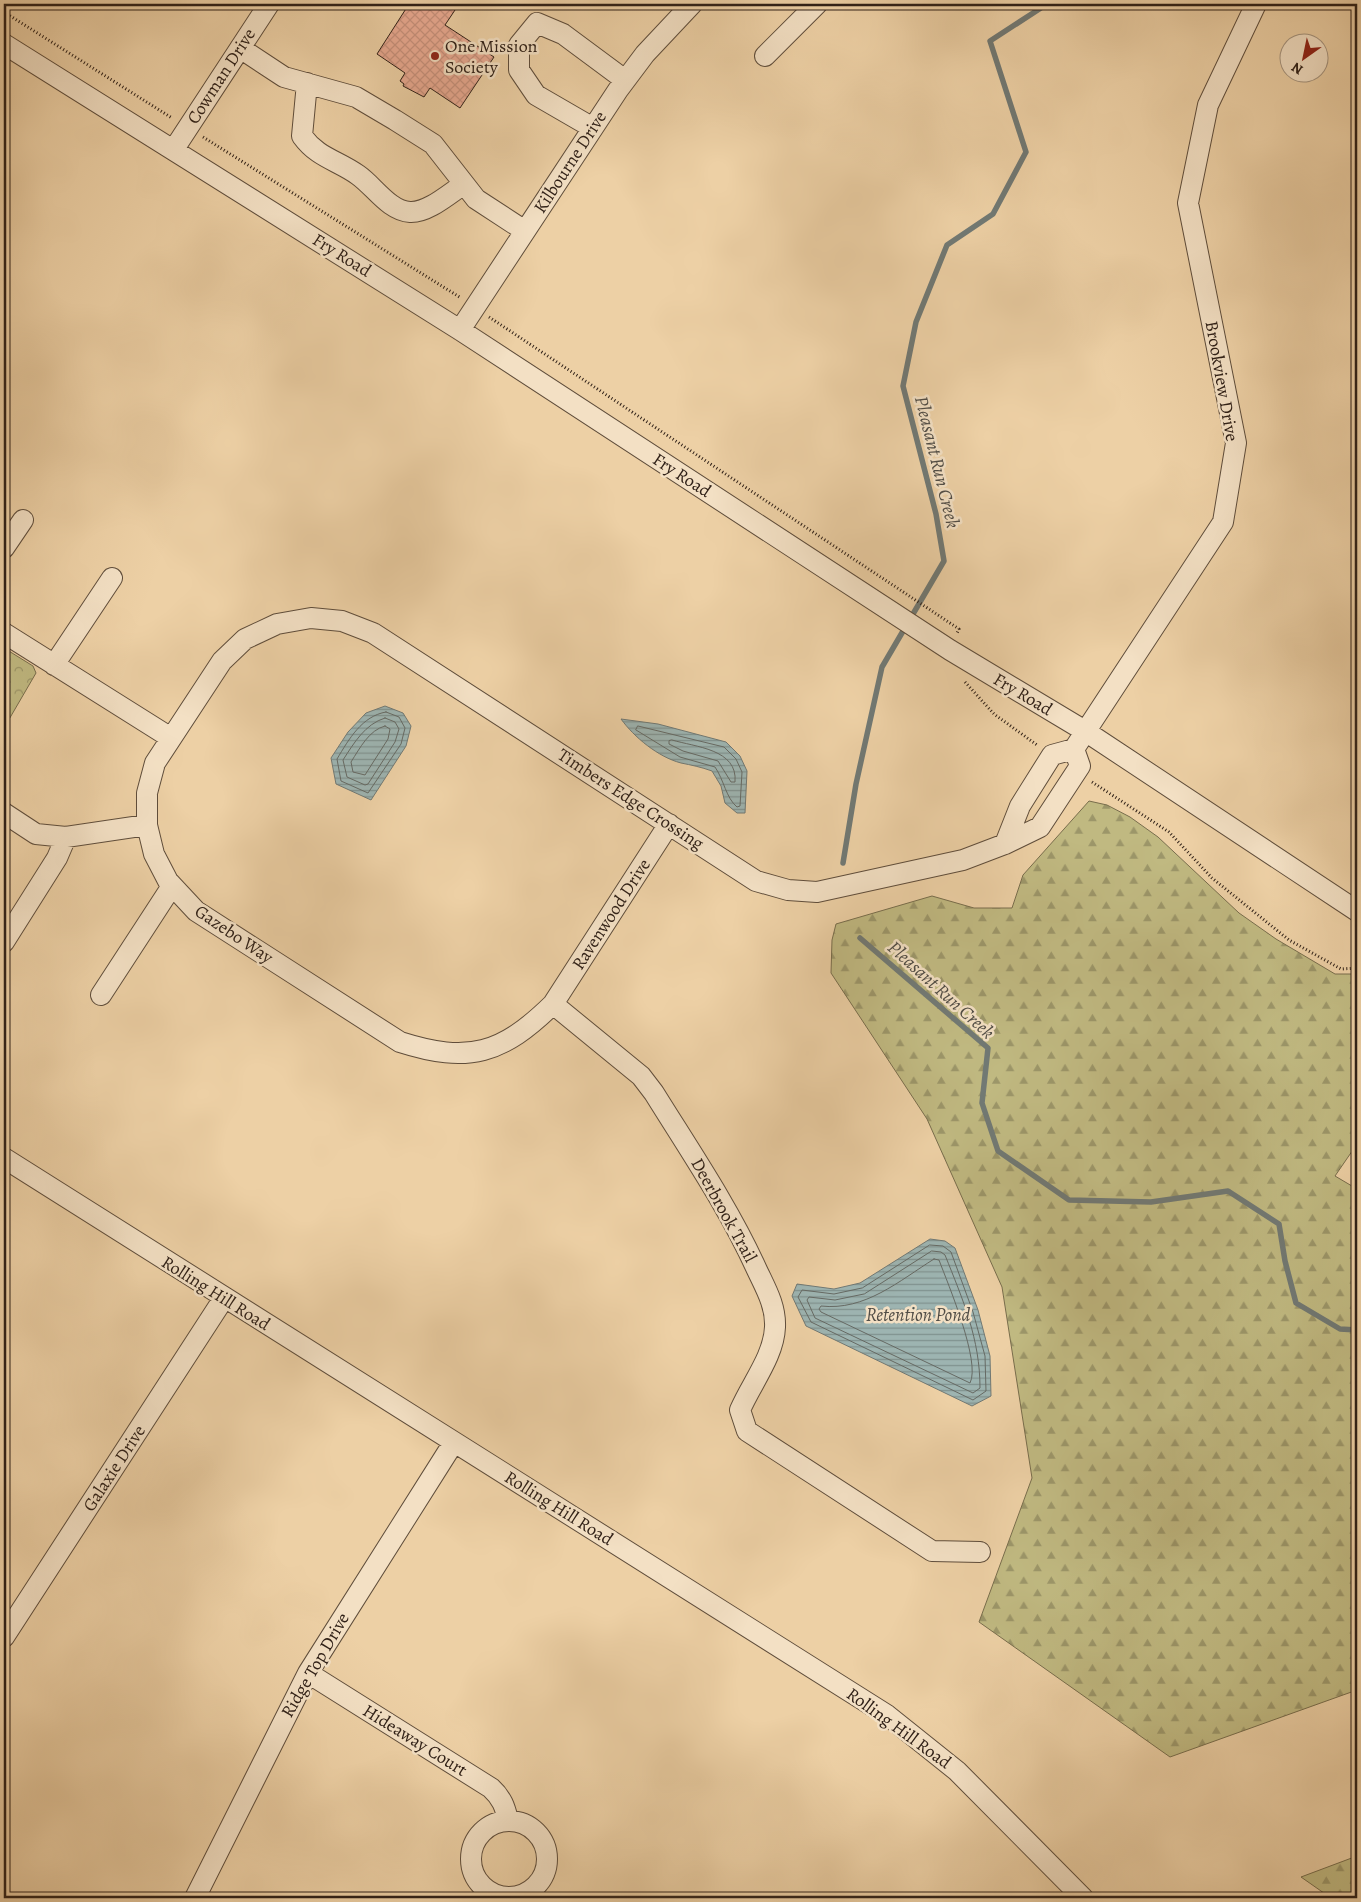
<svg xmlns="http://www.w3.org/2000/svg" width="1361" height="1902" viewBox="0 0 1361 1902" font-family="Alegreya,serif">
  <defs>
    <pattern id="forest-firs" width="22" height="20" patternUnits="userSpaceOnUse" patternTransform="scale(1.25)"><rect width="22" height="20" fill="#c0b981"/><path d="M5 1l3.5 6h-7zM16 11l3.5 6h-7z" fill="#9c9669"/></pattern>
    <pattern id="park-crowns" width="20" height="18" patternUnits="userSpaceOnUse" patternTransform="scale(1.25)"><rect width="20" height="18" fill="#c0b981"/><path d="M2 6a3 3 0 1 1 6 0M12 15a3 3 0 1 1 6 0" fill="none" stroke="#9c9669"/></pattern>
    <pattern id="water-rules" width="6" height="5" patternUnits="userSpaceOnUse" patternTransform="scale(1.25)"><rect width="6" height="5" fill="#9db4b1"/><path d="M0 2.5h6" fill="none" stroke="#80928f"/></pattern>
    <pattern id="building-cross-hatch" width="8" height="8" patternUnits="userSpaceOnUse" patternTransform="scale(1.25)"><rect width="8" height="8" fill="#e9aa92"/><path d="M0 0l8 8M0 8l8-8" fill="none" stroke="#c8927d"/></pattern>
  </defs>
  <rect width="100%" height="100%" fill="#edd0a5"/>
  <filter id="stains"><feTurbulence type="fractalNoise" baseFrequency=".004" numOctaves="4"/><feColorMatrix values="0 0 0 0 .2 0 0 0 0 .09 0 0 0 0 .02 0 0 0 .5 -.17"/></filter>
  <radialGradient id="worn" r=".72"><stop offset=".6" stop-color="#630" stop-opacity="0"/><stop offset="1" stop-color="#630" stop-opacity=".3"/></radialGradient>
  <path fill="url(#forest-firs)" stroke="#786d4c" d="M1089 801 1107 805 1130 817 1158 837 1239 913 1276 939 1335 974H1357V1144L1335 1176 1357 1189V1690L1170 1757 979 1622 1032 1478 1002 1287 927 1119 831 973 832 940 836 924 932 896 974 908H1012L1023 875Z
    M1357 1856V1898H1331L1301 1877Z"/>
  <path fill="url(#park-crowns)" stroke="#786d4c" d="M4 648 33 666 36 673 4 728Z"/>
  <path fill="url(#water-rules)" stroke="#717974" d="M385 706 403 713 411 726 406 746 371 800 336 784 331 758 348 732 366 713Z
    M621 719 658 724 726 742 740 756 747 771 745 813H737L725 803 721 786 712 771C701 767 691 765 681 763 658 757 634 737 621 719Z
    M930 1239 945 1241 955 1248 978 1310 990 1356 991 1396 972 1406 806 1326 792 1296 797 1284 834 1289 860 1283Z"/>
  <g fill="none" stroke-linecap="round" stroke-linejoin="round">
    <path stroke="#666a64" stroke-width="1" d="M386 712 399 717 405 728 401 744 368 793 341 781 337 759C349 739 362 716 386 712Z
      M385 718 395 722 399 729 395 742 368 784 365 785 347 777 343 760C354 743 365 724 385 718Z
      M385 726 390 729 388 739 365 775 353 772 351 762C360 748 369 730 385 726Z
      M638 726 724 747 736 759 742 772 740 806 737 807C726 798 724 780 715 767L680 757 636 730Z
      M672 740C695 747 738 749 735 782H731L718 761 683 751 669 744V741Z
      M930 1245 943 1246 951 1252 973 1312 985 1356 986 1391 973 1400 811 1322 798 1297 802 1290 834 1294 862 1288Z
      M932 1251 941 1252 945 1255C963 1300 980 1339 980 1388L973 1393 815 1318 807 1300 809 1297 835 1300 864 1294Z
      M934 1259 939 1260C948 1284 981 1362 970 1383L821 1312 819 1309 821 1306C865 1311 899 1281 934 1259Z"/>
    <path stroke="#717974" stroke-width="5.5" d="M843 863 856 784 882 667 944 561 936 514 903 386 916 322 947 245 993 214 1026 152 990 41 1047 4
      M860 938 988 1048 982 1103 998 1151 1069 1200 1151 1202 1228 1191 1279 1224 1285 1261 1296 1303 1340 1329 1357 1330"/>
  </g>
  <path fill="url(#building-cross-hatch)" stroke="#302118" d="M409 4H459L445 25 494 57 460 108 430 88 424 97 403 86 404 84 400 81 405 73 377 54Z"/>
  <g fill="none" stroke-linecap="round" stroke-linejoin="round">
    <g stroke="#5f4d3b" stroke-width="22">
      <path id="minor" d="M4 44 460 330 950 650 1085 731 1357 911
        M240 48 284 77 356 97 395 120 433 144 476 199 525 231
        M765 56 817 4
        M307 83 302 136C318 158 337 160 358 175 374 186 389 211 410 212 428 213 450 193 464 184
        M593 128 536 95 519 70V45L537 23 563 34 625 80
        M174 149 269 4
        M460 330 618 90 645 54 692 4
        M4 548 23 520
        M4 633 171 738
        M54 665 112 578
        M4 813 36 834 66 837 147 825
        M669 824 553 1004C502 1054 469 1064 400 1042L196 911 168 881 154 854 147 825V793L155 763 222 661 245 639 277 624 311 618 342 621 373 633 756 881 788 890 817 892 963 860 1005 844 1040 827 1080 766 1074 749
        M1005 844 1020 806 1052 755 1074 749 1223 522 1236 443 1188 203 1208 105 1256 4
        M4 942 57 858 66 837
        M101 995 172 886
        M553 1004 641 1076 654 1093C690 1151 729 1208 757 1270 766 1289 776 1306 775 1327 774 1356 751 1384 740 1410L747 1431 932 1551 980 1552
        M4 1158 887 1715 957 1771 1083 1898
        M4 1637 224 1298
        M308 1673 491 1788C502 1798 505 1807 508 1820
        M471 1859a38 38 0 1 1 76 0a38 38 0 1 1-76 0Z
        M195 1898 308 1673 454 1442"/>
    </g>
    <path stroke="#302118" stroke-width="3" stroke-dasharray="1 2.5" stroke-linecap="butt" d="M4 12 172 118
      M203 137 461 298
      M489 317 959 629 957 633
      M965 682 994 714 1037 745
      M1092 782 1169 832 1212 878 1289 940 1341 969 1357 968"/>
    <use href="#minor" stroke="#f3e0c4" stroke-width="20"/>
  </g>
  <circle fill="#8f2418" stroke="#f3e0c4" stroke-width="2" cx="435" cy="56" r="5"/>
  <g text-anchor="middle" dominant-baseline="central" stroke-width="5" stroke-linejoin="round" paint-order="stroke">
    <g font-size="18" fill="#302118" stroke="#f3e0c4" text-anchor="start">
      <text x="445" y="46">One Mission<tspan x="445" dy="21">Society</tspan></text>
    </g>
    <g font-size="18" fill="#302118" stroke="#f3e0c4">
      <text transform="translate(221 76) rotate(-57)">Cowman Drive</text>
      <text transform="translate(570 162) rotate(-57)">Kilbourne Drive</text>
      <text transform="translate(342 255) rotate(32)">Fry Road</text>
      <text transform="translate(1222 381) rotate(80)">Brookview Drive</text>
      <text transform="translate(682 475) rotate(33)">Fry Road</text>
      <text transform="translate(1023 694) rotate(31)">Fry Road</text>
      <text transform="translate(631 799) rotate(33)">Timbers Edge Crossing</text>
      <text transform="translate(611 914) rotate(-57)">Ravenwood Drive</text>
      <text transform="translate(234 934) rotate(34)">Gazebo Way</text>
      <text transform="translate(724 1210) rotate(61)">Deerbrook Trail</text>
      <text transform="translate(216 1293) rotate(32)">Rolling Hill Road</text>
      <text transform="translate(114 1468) rotate(-57)">Galaxie Drive</text>
      <text transform="translate(559 1508) rotate(32)">Rolling Hill Road</text>
      <text transform="translate(315 1665) rotate(-60)">Ridge Top Drive</text>
      <text transform="translate(899 1728) rotate(36)">Rolling Hill Road</text>
      <text transform="translate(415 1740) rotate(32)">Hideaway Court</text>
    </g>
    <g font-size="19" font-style="italic" fill="#514d46" stroke="#f3e0c4">
      <text transform="translate(937 462) rotate(76)">Pleasant Run Creek</text>
      <text transform="translate(941 990) rotate(42)">Pleasant Run Creek</text>
      <text x="918" y="1315">Retention Pond</text>
    </g>
  </g>
  <rect width="1361" height="1902" fill="none" stroke="#edd0a5" stroke-width="20"/>
  <rect x="5" y="5" width="1351" height="1892" fill="none" stroke="#302118" stroke-width="2.5"/>
  <rect x="10" y="10" width="1341" height="1882" fill="none" stroke="#302118"/>
  <g transform="translate(1304 58) rotate(213)"><circle r="24" fill="#f3e0c4" stroke="#a5947f"/>
  <path d="M0-4L9 19L0 12L-9 19Z" fill="#8f2418"/>
  <text y="-8" font-size="14" font-weight="bold" text-anchor="middle" fill="#302118">N</text>
  </g>
  <rect width="100%" height="100%" filter="url(#stains)"/>
  <rect width="100%" height="100%" fill="url(#worn)"/>
</svg>
